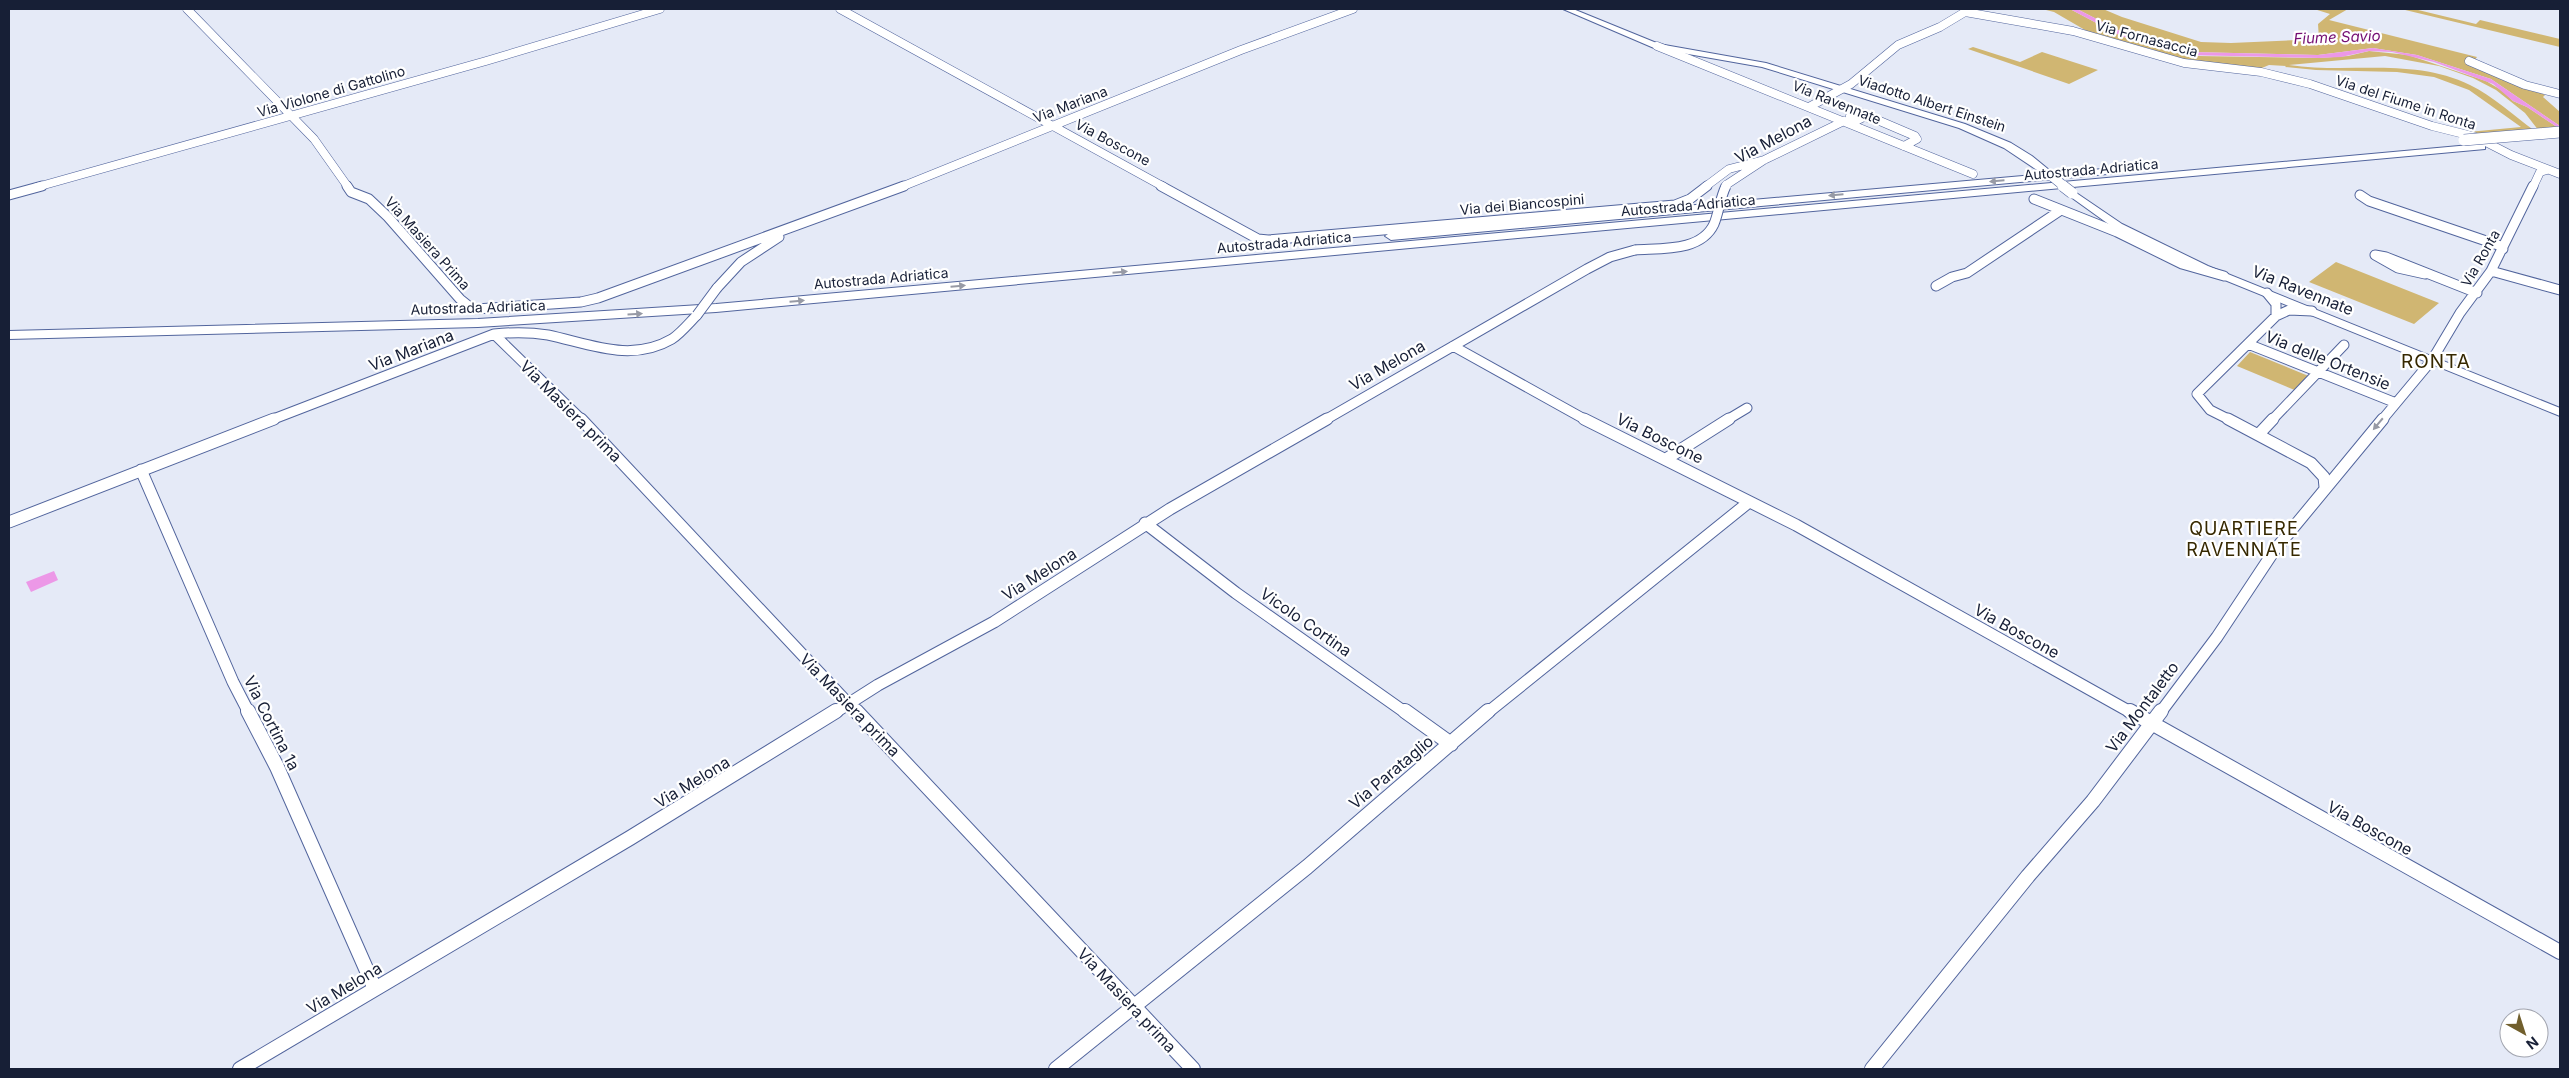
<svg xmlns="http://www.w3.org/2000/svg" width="2569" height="1078" viewBox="0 0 2569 1078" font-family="Inter,sans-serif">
  <rect width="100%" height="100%" fill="#e5eaf7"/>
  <path fill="#d0b672" d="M2042 9H2070L2121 36 2157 48 2198 56 2319 58 2348 56 2369 51 2408 55 2486 81 2503 91 2513 101 2527 107 2560 129 2539 131 2525 113 2496 90 2473 78 2439 66 2385 56 2289 65C2348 74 2413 57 2470 85 2493 96 2514 116 2535 131L2477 136 2468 132 2521 127 2469 90 2434 77 2397 72 2316 70 2285 67 2286 66 2269 65 2257 70 2205 65 2082 32 2085 30 2054 12Z
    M2077 9H2103L2122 17 2201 42 2231 43 2319 39 2318 24 2330 14 2314 9H2348L2329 20 2477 57 2474 61 2545 95 2543 97 2560 112V126L2491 79 2417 55 2373 48 2318 55 2191 52 2130 36Z
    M2401 9H2414L2476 24 2480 20 2560 39V47Z
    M1973 47 2020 62 2042 52 2098 70 2069 84 1968 49Z
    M2336 262 2439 303 2414 324 2309 282Z
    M2250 352 2311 377 2297 391 2237 366Z"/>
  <path fill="#ec98e7" d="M2070 9H2077L2130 36 2191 52 2318 55 2373 48 2417 55 2491 79 2560 126V129L2527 107 2513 101 2493 84 2434 62 2392 52 2369 51 2341 57 2319 58 2185 55 2121 36Z
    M54 571 58 580 31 592 26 582Z"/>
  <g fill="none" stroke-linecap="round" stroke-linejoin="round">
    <g stroke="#52659d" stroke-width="9">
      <path id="minor-far3" d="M187 9 314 139 348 187
        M840 9 1164 187
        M1657 46 1973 174
        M2469 61 2525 85 2560 94
        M1809 107 1851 84 1898 45 1940 27 1965 12 2073 31 2184 63 2261 72 2310 84 2432 126 2476 137 2511 155 2560 174
        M1875 119 1864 117 1858 120 1850 116 1861 113 1915 136 1917 139 1904 146
        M1726 185 1764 160 1844 121
        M37 187 486 61 660 9
        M901 187 1241 50 1353 9
        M1705 187 1729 169 1764 160
        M2533 187 2540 172 2547 170"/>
    </g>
    <g stroke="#52659d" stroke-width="11">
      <path id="minor-far2" d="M347 186 351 192 369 199 388 217 460 299 470 307 476 309 581 302 598 298 904 186
        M1161 186 1258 239 1268 240 1675 205 1690 199 1707 186
        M9 195 42 186
        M2360 195 2369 201 2498 245 2503 249
        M2034 199 2117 232 2182 264 2224 276
        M2491 271 2560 290
        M2425 274 2398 268 2375 255 2386 257 2477 293
        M1936 286 1952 277 1967 273 2061 210
        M717 288 741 262 779 237
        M2267 293 2276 304V316
        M494 334 582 420
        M2248 344 2396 403
        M1453 346 1586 420
        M271 420 494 334C513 332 530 332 548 335 590 344 631 363 672 339 681 333 689 323 697 315
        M1325 420 1587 269 1610 257 1635 250
        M1727 420 1747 408
        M2230 420 2210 410 2197 394 2276 316 2289 310 2312 311
        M2272 420 2344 345
        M2382 420 2432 360 2460 313 2491 271 2533 186"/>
    </g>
    <g stroke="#52659d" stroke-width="13">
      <path id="minor-far1" d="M581 419 857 713
        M1584 419 1796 525 2132 713
        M2228 419 2311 463 2324 477 2325 487
        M2258 435 2273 419
        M1666 459 1729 419
        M141 470 233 682 249 713
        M9 522 274 419
        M1145 523 1236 593 1406 713
        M834 713 878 685 994 622 1170 509 1327 419
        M1487 713 1749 502
        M2160 713 2217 637 2274 551 2383 419"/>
    </g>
    <g stroke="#52659d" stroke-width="16">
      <path id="minor" d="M248 711 277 767 375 989
        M856 711 1193 1069
        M1405 711 1451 744
        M2130 711 2560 952
        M240 1069 630 838 836 711
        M1056 1069 1307 867 1488 711
        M1872 1069 2028 876 2093 801 2161 711"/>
    </g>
    <g stroke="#52659d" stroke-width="2">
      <path id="major" d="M1563 9H1573L1659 44 1766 63 1965 124 2011 143 2032 156 2054 174 2046 176 2004 148 1959 128 1762 67 1654 48Z
        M2072 190 2122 224 2208 266 2560 408V416L2200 270 2114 228 2068 195 2067 193Z"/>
    </g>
    <g stroke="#52659d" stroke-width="2">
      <path id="highway" d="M2481 144 2485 145V149L716 312 478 327 9 339V331L478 319 716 304Z
        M2114 168 2118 169V173L1391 240 1385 236 1391 232Z"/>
    </g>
    <use href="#minor-far3" stroke="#fff" stroke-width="8"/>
    <use href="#minor-far2" stroke="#fff" stroke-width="9"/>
    <use href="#minor-far1" stroke="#fff" stroke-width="11"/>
    <use href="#minor" stroke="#fff" stroke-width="14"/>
    <use href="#major" fill="#fff" fill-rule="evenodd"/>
    <use href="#highway" fill="#fff" fill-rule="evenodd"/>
    <g stroke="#52659d" stroke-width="9" stroke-linecap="butt">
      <path id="minor-bridge-far1" d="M1725 187 1726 185"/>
    </g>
    <g stroke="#52659d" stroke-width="11" stroke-linecap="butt">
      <path id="minor-bridge" d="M1635 250C1661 248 1701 252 1714 224 1719 212 1720 198 1726 186
        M697 315 717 288"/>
    </g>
    <g stroke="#52659d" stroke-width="10" stroke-linecap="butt">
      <path id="major-bridge-far1" d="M2049 174 2065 187"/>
    </g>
    <g stroke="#52659d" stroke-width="12" stroke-linecap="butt">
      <path id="major-bridge" d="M2063 186 2072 193"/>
    </g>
    <g stroke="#52659d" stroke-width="12" stroke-linecap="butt">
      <path id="highway-bridge" d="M2464 140 2560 132"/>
    </g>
    <use href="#minor-bridge-far1" stroke="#fff" stroke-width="8"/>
    <use href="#minor-bridge" stroke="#fff" stroke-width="9"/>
    <use href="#major-bridge-far1" stroke="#fff" stroke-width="9"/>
    <use href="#major-bridge" stroke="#fff" stroke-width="11"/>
    <use href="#highway-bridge" stroke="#fff" stroke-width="11"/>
  </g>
  <defs><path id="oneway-solid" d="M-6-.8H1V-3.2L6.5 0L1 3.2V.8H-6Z" transform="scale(1.25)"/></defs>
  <g fill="#979aa5">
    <use href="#oneway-solid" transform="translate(1997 181) rotate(175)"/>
    <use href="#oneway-solid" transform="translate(1836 195) rotate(175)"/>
    <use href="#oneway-solid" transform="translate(1120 272) rotate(-5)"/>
    <use href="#oneway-solid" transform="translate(958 286) rotate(-5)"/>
    <use href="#oneway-solid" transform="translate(797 301) rotate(-5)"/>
    <use href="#oneway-solid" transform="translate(635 314) rotate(-4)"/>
    <use href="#oneway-solid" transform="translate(2378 424) rotate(130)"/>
  </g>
  <g text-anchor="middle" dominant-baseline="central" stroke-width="4.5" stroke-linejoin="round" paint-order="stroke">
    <g font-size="14" fill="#171f36" stroke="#fff">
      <text transform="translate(2147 38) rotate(15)">Via Fornasaccia</text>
      <text transform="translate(331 91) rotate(-16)">Via Violone di Gattolino</text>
      <text transform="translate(1837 102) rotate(22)">Via Ravennate</text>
      <text transform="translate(2406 102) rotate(18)">Via del Fiume in Ronta</text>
      <text transform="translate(1932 103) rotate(18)">Viadotto Albert Einstein</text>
      <text transform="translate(1070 104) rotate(-21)">Via Mariana</text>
      <text transform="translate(1113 142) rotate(28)">Via Boscone</text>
      <text transform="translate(2091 169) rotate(-5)">Autostrada Adriatica</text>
      <text transform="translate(1522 204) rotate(-5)">Via dei Biancospini</text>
      <text transform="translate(1688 205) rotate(-5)">Autostrada Adriatica</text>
      <text transform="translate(1284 242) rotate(-5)">Autostrada Adriatica</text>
      <text transform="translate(428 243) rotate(48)">Via Masiera Prima</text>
      <text transform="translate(2480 258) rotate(-60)">Via Ronta</text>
      <text transform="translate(881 278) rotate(-5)">Autostrada Adriatica</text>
      <text transform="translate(478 307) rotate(-2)">Autostrada Adriatica</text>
    </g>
    <g font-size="15" font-style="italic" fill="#740e73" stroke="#fff">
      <text transform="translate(2337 37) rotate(-2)">Fiume Savio</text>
    </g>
    <g font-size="16" fill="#171f36" stroke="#fff">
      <text transform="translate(1773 139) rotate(-28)">Via Melona</text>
      <text transform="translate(2303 290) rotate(22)">Via Ravennate</text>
      <text transform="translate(411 350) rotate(-21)">Via Mariana</text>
      <text transform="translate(2328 360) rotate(22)">Via delle Ortensie</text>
      <text transform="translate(1387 365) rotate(-30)">Via Melona</text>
      <text transform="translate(571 411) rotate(45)">Via Masiera prima</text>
      <text transform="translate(1660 438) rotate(26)">Via Boscone</text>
      <text transform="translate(1039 574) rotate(-32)">Via Melona</text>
      <text transform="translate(1306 622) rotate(35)">Vicolo Cortina</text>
      <text transform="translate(2017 631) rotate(29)">Via Boscone</text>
      <text transform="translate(850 705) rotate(46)">Via Masiera prima</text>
      <text transform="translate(2142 707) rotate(-53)">Via Montaletto</text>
      <text transform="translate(272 723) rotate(63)">Via Cortina 1a</text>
      <text transform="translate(1391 772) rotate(-40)">Via Parataglio</text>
      <text transform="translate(692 782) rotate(-31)">Via Melona</text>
      <text transform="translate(2370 828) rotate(29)">Via Boscone</text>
      <text transform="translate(344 988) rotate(-31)">Via Melona</text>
      <text transform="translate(1127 1000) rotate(47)">Via Masiera prima</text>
    </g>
    <g font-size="18" letter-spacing="1" fill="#362800" stroke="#fff">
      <text x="2244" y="528">QUARTIERE<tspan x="2244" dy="21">RAVENNATE</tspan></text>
    </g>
    <g font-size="19" letter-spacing="1" fill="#362800" stroke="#fff">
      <text x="2436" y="361">RONTA</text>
    </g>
  </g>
  <rect width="2569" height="1078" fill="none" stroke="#171f36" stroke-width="20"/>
  <g transform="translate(2524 1033) rotate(141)"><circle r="24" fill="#ffffff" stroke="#a2a5af"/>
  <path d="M0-4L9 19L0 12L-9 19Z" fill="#715f2d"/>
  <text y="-8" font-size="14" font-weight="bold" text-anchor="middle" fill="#171f36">N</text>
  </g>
</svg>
